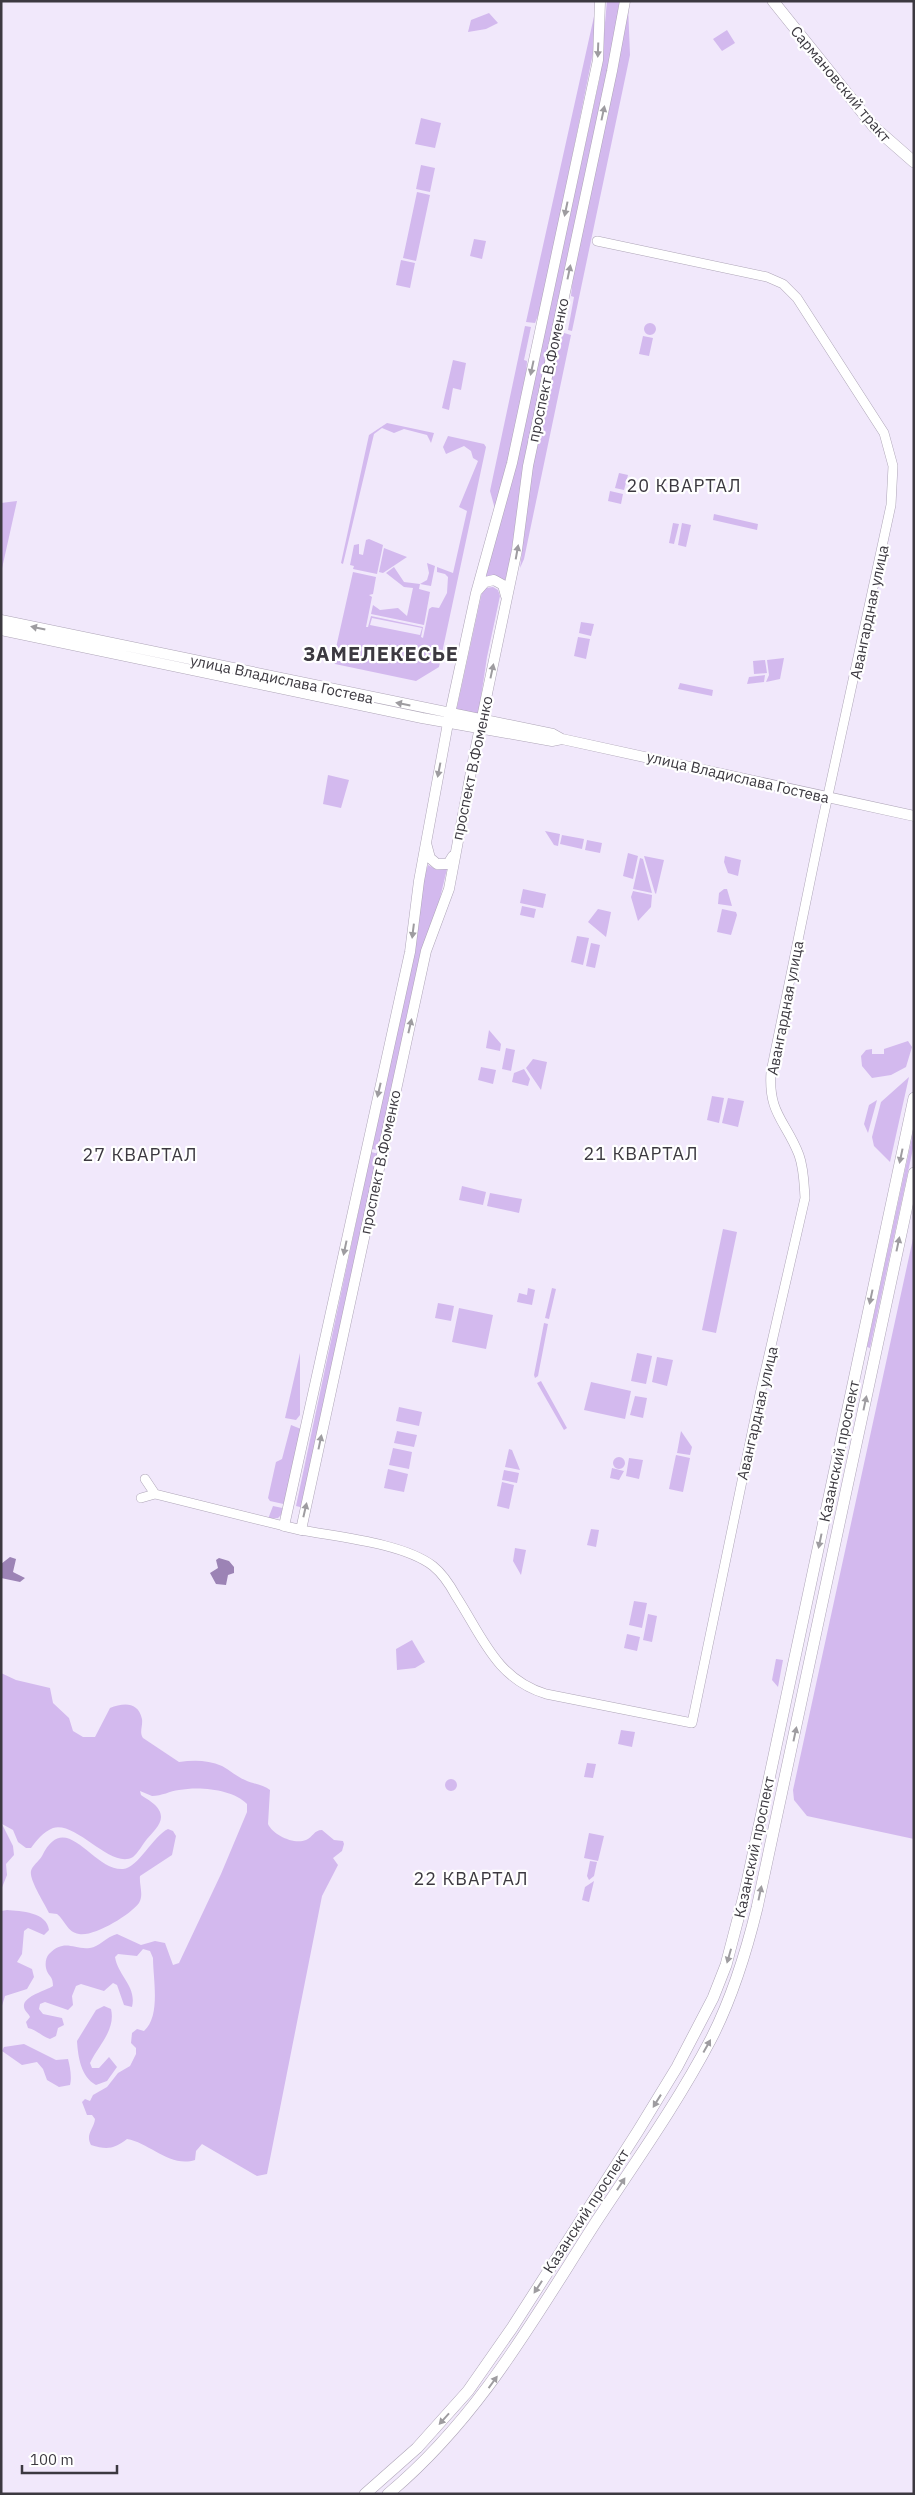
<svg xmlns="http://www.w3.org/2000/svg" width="915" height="2495" viewBox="0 0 915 2495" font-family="'IBM Plex Sans',sans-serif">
  <rect width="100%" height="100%" fill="#f1e8fb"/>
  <path fill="#d3b9ee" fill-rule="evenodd" d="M607 1H622L521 481 510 564 504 584 485 580 545 327 600 77Z
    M628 5 630 55 572 331 568 330 574 297 571 296 573 276Z
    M595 12 593 53 542 306 535 323 526 322Z
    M489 13 498 23 486 29 468 32 471 20Z
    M727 30 735 43 722 51 713 39Z
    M421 118 441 123 435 148 415 144Z
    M421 165 435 168 430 192 416 189Z
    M417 192 430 195 416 261 403 258Z
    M474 239 486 241 482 259 470 256Z
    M401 260 415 263 410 288 396 285Z
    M644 329a6 6 0 1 1 12 0a6 6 0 1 1-12 0Z
    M525 326 531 327 524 360 527 361C525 410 508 462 495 509L490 491Z
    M564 333 571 335 524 559 520 568 533 458 557 346Z
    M643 336 653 338 649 356 639 354Z
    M453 360 466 363 461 390 453 388 449 410 442 408Z
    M387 423 434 433 431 443 427 435 404 429 394 433 382 428 374 434 343 564 341 563 369 435Z
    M448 436 484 444 486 447 439 667 416 681 335 664 333 661 353 572 376 577 373 594 369 595 372 597 366 627H368L371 616 423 627 421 637 423 638 429 609 432 607 439 608 447 593 448 577 445 574 437 572V567L453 573 467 511 459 507 478 461 473 458 471 451 464 446 446 454 443 447ZM372 618 422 628 420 635 370 625Z
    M619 473 628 475 624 490 615 488Z
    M610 491 623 494 621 504 608 501Z
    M17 501 1 573V503Z
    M714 514 758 524 757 530 713 520Z
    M673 523 679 524 674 544 669 543Z
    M682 523 691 525 686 547 678 545Z
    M369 539 383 545 377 574 353 569 354 566 350 565 354 545 359 544V554L363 555 366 540Z
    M384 548 407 557 383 573 379 572Z
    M427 563 435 566 431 586 420 584 419 589 430 592 424 625 371 614 373 605 380 610 398 608 407 616 413 588 404 587 386 573 394 567 404 582 420 584 427 580 429 573Z
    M493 587 498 590 500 596 487 657 478 717 456 712 482 592 486 588Z
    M581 622 594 624 591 636 579 633Z
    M578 637 590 639 586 659 574 656Z
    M784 658 780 679 766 682 769 675 767 660Z
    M765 660 767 673 754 674 753 661Z
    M765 675 764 682 747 684 749 677Z
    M680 683 713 690 712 696 678 689Z
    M328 775 349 780 341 808 323 804Z
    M545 831 560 834 558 846 554 845Z
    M562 835 584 839 582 849 560 844Z
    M587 840 602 843 600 853 585 850Z
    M628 853 638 856 633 879 623 876Z
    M644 856 664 860 656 894 655 893Z
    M725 856 741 860 738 876 728 873 724 862Z
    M640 858 643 859 652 893 633 889Z
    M428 865 437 870 447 869 379 1150 372 1149 414 948 421 886Z
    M523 889 546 894 543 908 520 903Z
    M724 889H727L732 906 718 904 719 893Z
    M633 891 652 895 651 907 638 921 631 897Z
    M522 906 536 909 534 918 520 915Z
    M598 909 611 912 606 937 588 922Z
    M722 909 736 912 737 915 731 935 717 932Z
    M577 936 589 938 583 965 571 962Z
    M591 943 600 945 595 968 586 966Z
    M489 1030 501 1044 500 1051 486 1048Z
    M908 1041 912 1047 906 1067 891 1075 872 1078 862 1066 861 1056 866 1050 872 1049V1054H884V1049Z
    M506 1048 515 1050 511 1071 502 1069Z
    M533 1059 547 1062 541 1090 526 1068Z
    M481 1067 496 1070 493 1084 478 1080Z
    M524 1069 530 1079 528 1086 512 1082 514 1073Z
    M909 1077 890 1162 874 1146 872 1137 881 1102Z
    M712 1096 724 1098 719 1123 707 1120Z
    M728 1098 744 1101 738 1127 722 1123Z
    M877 1100 868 1133 864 1124 869 1105Z
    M914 1128V1144L870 1348 867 1347Z
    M371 1152 379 1154 304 1508 296 1506Z
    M462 1186 486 1192 483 1205 459 1200Z
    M490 1193 522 1199 519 1213 487 1206Z
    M723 1229 737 1232 716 1333 702 1330Z
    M914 1234V1839L807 1816 794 1800 793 1790Z
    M528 1288 535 1290 532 1305 517 1302 519 1293 527 1295Z
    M552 1288 556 1289 549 1319 545 1318Z
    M438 1303 454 1306 451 1321 435 1318Z
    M459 1308 493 1315 486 1349 452 1342Z
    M544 1323 548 1324 538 1376 535 1378 534 1375Z
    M300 1353V1415L296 1420 285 1418Z
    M637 1353 652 1356 646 1384 631 1381Z
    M657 1357 673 1360 667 1386 652 1382Z
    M541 1381 567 1428 564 1430 537 1383Z
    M591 1382 631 1391 625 1419 584 1410Z
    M635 1396 647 1398 643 1418 630 1415Z
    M399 1407 422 1412 419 1426 396 1421Z
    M291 1425 301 1429 288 1505 270 1501 268 1498 276 1462 282 1459Z
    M397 1431 417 1435 414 1447 394 1443Z
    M681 1431 692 1447 690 1455 677 1453Z
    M393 1448 412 1452 409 1469 389 1465Z
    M509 1449 512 1450 520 1470 505 1467Z
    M676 1455 690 1458 683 1492 669 1489Z
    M613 1463a6 6 0 1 1 12 0a6 6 0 1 1-12 0Z
    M629 1458 643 1460 639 1479 626 1476Z
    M612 1468 624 1471 619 1480 610 1478Z
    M388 1469 408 1474 404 1492 384 1488Z
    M504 1470 519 1473 517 1483 502 1480Z
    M502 1482 514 1485 509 1509 497 1506Z
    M273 1506 287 1509 278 1518 268 1519Z
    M591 1529 599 1530 596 1547 587 1545Z
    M515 1548 526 1550 521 1575 513 1561Z
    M634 1601 647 1603 642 1628 629 1625Z
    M648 1614 657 1616 652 1642 643 1640Z
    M627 1634 640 1637 637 1651 624 1648Z
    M412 1640 425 1662 415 1668 397 1670 396 1649Z
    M776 1659 783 1660 778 1687 772 1680Z
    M1 1673 16 1680 50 1688 53 1703 69 1718 73 1731 83 1737H95L110 1708C123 1703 138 1701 142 1719 143 1726 139 1732 143 1738L179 1762C194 1760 208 1760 222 1766 230 1770 237 1777 245 1780 253 1784 264 1785 270 1790L268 1824C273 1835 294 1845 306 1840 313 1837 314 1830 322 1830L334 1840 343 1841 344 1844 342 1851 333 1858 338 1865 322 1896 267 2174 257 2176 202 2144 196 2151 195 2160C170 2168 150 2143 127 2139 114 2149 107 2150 91 2145 85 2134 94 2129 95 2119L92 2115H87L82 2102 85 2099 90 2101 93 2095 107 2087 118 2073 130 2066 136 2054V2048L131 2043 132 2033 137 2029 144 2031C161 2016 153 1979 153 1958L150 1951 143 1949 137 1956 118 1954 115 1957C118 1976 137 1986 132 2007L124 2005 117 1985 113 1983 104 1991 81 1984 76 1986 72 1996 73 2005 68 2010 45 2002 40 2004 39 2009 43 2014 62 2018 64 2025 58 2028 56 2036 50 2039C41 2036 37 2030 28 2028L26 2022 30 2017C29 2014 26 2012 25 2010 18 1997 46 1991 53 1986 53 1975 48 1977 46 1968 45 1963 46 1957 49 1954 65 1938 73 1950 90 1948 99 1947 106 1937 117 1934L141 1945 155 1941 165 1943 173 1965 179 1963 221 1874 247 1812V1804C233 1789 199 1786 179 1790 170 1791 162 1796 152 1796L140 1791 141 1795C148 1800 161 1806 161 1817 161 1825 152 1833 147 1839 143 1844 138 1853 133 1857 111 1870 77 1821 53 1828 43 1832 37 1840 31 1848H26L18 1842 13 1830 2 1824 13 1846 14 1855 6 1864 7 1875 1 1890Z
    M621 1730 635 1732 632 1747 618 1744Z
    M587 1763 596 1764 593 1778 584 1777Z
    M445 1785a6 6 0 1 1 12 0a6 6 0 1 1-12 0Z
    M168 1829 173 1831 176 1836 172 1855 140 1876C139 1885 144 1895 139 1903 130 1915 94 1937 79 1934 67 1932 65 1920 57 1914L49 1913C45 1904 29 1880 31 1871 32 1866 39 1861 42 1856 66 1807 92 1871 123 1869 138 1868 153 1836 168 1829Z
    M589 1833 604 1836 598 1861 584 1858Z
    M590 1861 597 1862 594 1876 589 1880 587 1876Z
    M594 1881 589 1902 582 1900 585 1887Z
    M7 1910C21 1911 47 1912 49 1930L44 1935 28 1928 24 1931 22 1954 17 1962 32 1969 34 1977 27 1989 5 1996 1 2009V1911Z
    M104 2006 111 2009C116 2030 98 2046 90 2063L92 2068H99L109 2057 117 2067 107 2081 96 2085C81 2077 78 2057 77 2041L96 2010Z
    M24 2044 56 2060 68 2059C70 2066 72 2078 70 2085L59 2087 47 2080 43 2069 37 2062 22 2065 2 2051 4 2047Z"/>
  <path fill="#9c83b5" d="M10 1557 16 1559 13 1572 25 1578 20 1582 1 1578V1564Z
    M219 1558 229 1561 234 1567V1573L228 1575 226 1585 216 1584 210 1573 218 1568 216 1560Z"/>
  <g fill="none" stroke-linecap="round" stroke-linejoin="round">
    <g stroke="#aea5b7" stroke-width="10">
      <path id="tertiary" d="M145 1479 155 1494
        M141 1498 155 1494 284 1526
        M301 1530C337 1537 403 1543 433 1566 443 1574 450 1585 456 1596 482 1636 496 1679 546 1694L692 1723 760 1394 805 1198C804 1183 804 1169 799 1155 786 1121 768 1114 771 1072L822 823 891 505 893 466 884 433 797 298 783 284 767 277 597 241"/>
    </g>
    <g stroke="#aea5b7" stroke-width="11">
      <path id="secondary" d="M600 1 598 60 512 463 476 593 448 723 419 881 410 952 284 1526 301 1530 426 951 449 889 474 756 517 550 528 466 612 71 625 1
        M478 590 485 582 494 580 503 585 506 596
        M1 620 553 734 562 739 914 816
        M1 630 422 718 552 741 562 739
        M426 843 430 858 437 864H448L453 856"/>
    </g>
    <g stroke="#aea5b7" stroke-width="12">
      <path id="primary" d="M773 1 874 127 914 162
        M365 2494 417 2448 468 2391 512 2328 638 2131 677 2067 713 1998 726 1965 745 1892 914 1098
        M388 2494C478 2419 532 2322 594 2225 634 2164 677 2104 711 2039 732 1998 746 1953 757 1908L914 1173"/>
    </g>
    <use href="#tertiary" stroke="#fff" stroke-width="9"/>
    <use href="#secondary" stroke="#fff" stroke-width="10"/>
    <use href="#primary" stroke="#fff" stroke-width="11"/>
  </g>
  <defs><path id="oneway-solid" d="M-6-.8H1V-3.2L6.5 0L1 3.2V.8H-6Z" transform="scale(1.25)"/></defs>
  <g fill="#9e9ca0">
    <use href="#oneway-solid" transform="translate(598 50) rotate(92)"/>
    <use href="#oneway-solid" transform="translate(603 113) rotate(-78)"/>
    <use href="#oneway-solid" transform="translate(566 209) rotate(102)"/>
    <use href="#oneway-solid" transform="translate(569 272) rotate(-78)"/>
    <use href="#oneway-solid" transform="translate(532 368) rotate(102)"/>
    <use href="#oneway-solid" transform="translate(517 552) rotate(-80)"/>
    <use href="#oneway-solid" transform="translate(38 628) rotate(-168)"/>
    <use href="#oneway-solid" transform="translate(492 671) rotate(-78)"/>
    <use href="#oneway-solid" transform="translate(403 704) rotate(-169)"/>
    <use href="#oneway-solid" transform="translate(439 770) rotate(101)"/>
    <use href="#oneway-solid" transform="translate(413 931) rotate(97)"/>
    <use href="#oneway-solid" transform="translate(410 1026) rotate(-77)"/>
    <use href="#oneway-solid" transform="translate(379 1090) rotate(103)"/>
    <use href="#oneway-solid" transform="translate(901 1156) rotate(102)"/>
    <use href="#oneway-solid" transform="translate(898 1244) rotate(-78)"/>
    <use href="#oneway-solid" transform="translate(345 1248) rotate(102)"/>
    <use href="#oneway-solid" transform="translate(871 1297) rotate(102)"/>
    <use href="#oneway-solid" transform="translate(865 1403) rotate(-78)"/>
    <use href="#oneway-solid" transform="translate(320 1442) rotate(-78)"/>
    <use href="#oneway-solid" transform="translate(305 1510) rotate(-77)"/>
    <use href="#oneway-solid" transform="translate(820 1541) rotate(102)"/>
    <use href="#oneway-solid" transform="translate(795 1734) rotate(-78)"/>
    <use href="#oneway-solid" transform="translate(760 1893) rotate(-78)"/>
    <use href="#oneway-solid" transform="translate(729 1956) rotate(106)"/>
    <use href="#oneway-solid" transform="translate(707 2046) rotate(-61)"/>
    <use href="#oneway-solid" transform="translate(657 2101) rotate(122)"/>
    <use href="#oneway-solid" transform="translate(621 2184) rotate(-57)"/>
    <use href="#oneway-solid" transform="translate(538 2287) rotate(123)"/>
    <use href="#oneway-solid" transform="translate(493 2382) rotate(-54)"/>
    <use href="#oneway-solid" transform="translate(444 2419) rotate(132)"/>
  </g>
  <g text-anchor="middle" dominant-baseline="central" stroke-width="4.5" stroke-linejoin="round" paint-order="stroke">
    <g font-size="15" fill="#3c3940" stroke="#fff">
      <text transform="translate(841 84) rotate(50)">Сармановский тракт</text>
      <text transform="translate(548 370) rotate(-78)">проспект В.Фоменко</text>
      <text transform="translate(869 612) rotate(-78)">Авангардная улица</text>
      <text transform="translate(282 679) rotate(12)">улица Владислава Гостева</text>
      <text transform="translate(472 768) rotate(-78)">проспект В.Фоменко</text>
      <text transform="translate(738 777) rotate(13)">улица Владислава Гостева</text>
      <text transform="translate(785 1008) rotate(-79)">Авангардная улица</text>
      <text transform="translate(380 1162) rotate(-78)">проспект В.Фоменко</text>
      <text transform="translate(757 1413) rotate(-77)">Авангардная улица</text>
      <text transform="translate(839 1451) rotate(-78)">Казанский проспект</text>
      <text transform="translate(754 1847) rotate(-78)">Казанский проспект</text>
      <text transform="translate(586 2211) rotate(-57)">Казанский проспект</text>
    </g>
    <g font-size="18" letter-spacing="1" fill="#3c3940" stroke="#fff">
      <text x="684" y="485">20 КВАРТАЛ</text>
      <text x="641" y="1153">21 КВАРТАЛ</text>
      <text x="140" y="1154">27 КВАРТАЛ</text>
      <text x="471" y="1878">22 КВАРТАЛ</text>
    </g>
    <g font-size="20" font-weight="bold" letter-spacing="1" fill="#3c3940" stroke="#fff">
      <text x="381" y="653">ЗАМЕЛЕКЕСЬЕ</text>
    </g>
  </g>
  <rect width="915" height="2495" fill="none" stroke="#3c3940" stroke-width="5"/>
  <path d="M22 2465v8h95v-8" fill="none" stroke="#3c3940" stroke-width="2.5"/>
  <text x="30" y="2465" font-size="15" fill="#3c3940" stroke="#ffffff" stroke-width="4" paint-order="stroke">100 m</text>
</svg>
